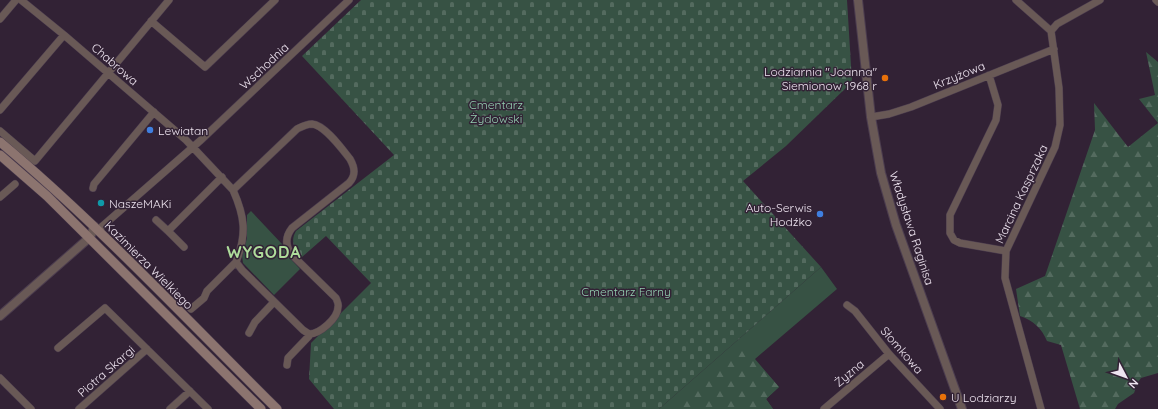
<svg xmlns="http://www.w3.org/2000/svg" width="1158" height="409" viewBox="0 0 1158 409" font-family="Quicksand,sans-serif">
  <defs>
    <pattern id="forest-firs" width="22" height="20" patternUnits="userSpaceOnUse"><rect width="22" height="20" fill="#375244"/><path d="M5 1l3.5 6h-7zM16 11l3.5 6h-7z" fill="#546b5f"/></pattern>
    <pattern id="cemetery-stones" width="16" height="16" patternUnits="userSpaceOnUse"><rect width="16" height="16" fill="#375244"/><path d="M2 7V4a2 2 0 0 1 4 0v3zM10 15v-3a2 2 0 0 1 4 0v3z" fill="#546b5f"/></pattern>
  </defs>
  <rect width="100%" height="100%" fill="#322235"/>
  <path fill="#375244" d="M251 211 282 244 287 255 300 269 274 295 243 263 242 256 247 238V215Z
    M821 267 837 289 755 359 779 387 766 399 773 409H659Z"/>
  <path fill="url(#forest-firs)" d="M1146 52 1158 62V373L1141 378 1138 382 1134 393 1118 404 1115 409H1080L1061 345 1047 341C1042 329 1033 320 1020 316L1016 289 1045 276 1095 130 1094 103 1128 147 1158 123 1139 99 1155 95Z
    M743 343 754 359 779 387 766 399 773 409H677Z"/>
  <path fill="url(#cemetery-stones)" d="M361 0H847L852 82 786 146 743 181 821 267 659 409H334L309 379 311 343 371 283 326 236 302 257C294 249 290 241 296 231L394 155 302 56Z"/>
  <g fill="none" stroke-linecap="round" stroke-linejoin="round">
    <g stroke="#4c3d4f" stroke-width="8">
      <path id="minor" d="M21 0 64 35 186 140 233 190 297 129C301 127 306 124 312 124 325 125 342 149 350 159 355 168 356 175 349 183L292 228C285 237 285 246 292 255L336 298C337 301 339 304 338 307 338 318 320 334 309 334L303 330 242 270 236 262C247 234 245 217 233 190
        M1016 0 1051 31
        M1156 0 1158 2
        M0 19 16 0
        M151 21 205 67 275 0
        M1051 31 1057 24 1100 0
        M989 75 998 105 996 120 950 215V233L954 240 960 243 1006 251
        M0 110 64 35
        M871 117 889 114 911 107 1054 49
        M0 131 35 161 169 0
        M93 188 94 184 154 112
        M0 197 15 184
        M156 220 168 231
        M98 230 201 140 349 0
        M184 247 168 231 222 177
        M847 305 855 311 889 354 940 409
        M191 309 204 298 207 291 236 262
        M249 333 255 322 274 302
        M58 348 105 308 208 409
        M287 365 288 358 309 336V334
        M0 378 31 409
        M79 409 147 349
        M170 409 190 391
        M824 409 889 354
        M1041 409 1005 278 1006 251 1055 147 1060 125 1059 88 1051 31"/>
    </g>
    <g stroke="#4c3d4f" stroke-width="10">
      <path id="tertiary" d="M858 0 871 117 881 173 896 225 962 409
        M0 316 89 238 92 233 94 226"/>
    </g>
    <g stroke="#4c3d4f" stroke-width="10">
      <path id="secondary" d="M0 142C98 224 186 319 277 409
        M0 155 47 196 261 409"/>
    </g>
    <use href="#minor" stroke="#695956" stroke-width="7"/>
    <use href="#tertiary" stroke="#695956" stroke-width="8"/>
    <use href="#secondary" stroke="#8c746f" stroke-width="9"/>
  </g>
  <g fill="#e8710a" stroke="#322235" stroke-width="1.5">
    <circle cx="885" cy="78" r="4"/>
    <circle cx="943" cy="397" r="4"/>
  </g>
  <g fill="#3f7fe0" stroke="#322235" stroke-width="1.5">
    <circle cx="150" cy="130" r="4"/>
    <circle cx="820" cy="214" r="4"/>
  </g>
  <circle fill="#0f9aa8" stroke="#322235" stroke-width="1.5" cx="101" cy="203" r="4"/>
  <g text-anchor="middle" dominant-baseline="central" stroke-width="3" stroke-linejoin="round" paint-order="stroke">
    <g font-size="12" fill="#eee4f0" stroke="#322235">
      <text transform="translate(115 64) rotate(41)">Chabrowa</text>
      <text transform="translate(264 66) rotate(-43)">Wschodnia</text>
      <text transform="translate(959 75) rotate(-22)">Krzyżowa</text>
      <text transform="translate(1021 194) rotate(-65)">Marcina Kasprzaka</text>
      <text transform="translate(912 228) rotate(72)">Władysława Raginisa</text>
      <text transform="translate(149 265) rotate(45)">Kazimierza Wielkiego</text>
      <text transform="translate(902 350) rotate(49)">Słomkowa</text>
      <text transform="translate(106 371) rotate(-41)">Piotra Skargi</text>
      <text transform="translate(849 373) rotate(-40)">Żyzna</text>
    </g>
    <g font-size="12" fill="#eee4f0" stroke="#322235" text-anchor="start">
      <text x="877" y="71" text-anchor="end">Lodziarnia "Joanna"<tspan x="877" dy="14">Siemionow 1968 r</tspan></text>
      <text x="158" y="130">Lewiatan</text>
      <text x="109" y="203">NaszeMAKi</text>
      <text x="812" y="207" text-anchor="end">Auto-Serwis<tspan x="812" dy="14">Hodźko</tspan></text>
      <text x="951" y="397">U Lodziarzy</text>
    </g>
    <g font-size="12" fill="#93cfb0" stroke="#322235">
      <text x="496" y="104">Cmentarz<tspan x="496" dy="14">Żydowski</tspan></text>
      <text x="626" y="291">Cmentarz Farny</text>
    </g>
    <g font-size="16" font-weight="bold" letter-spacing="1" fill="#aedc9b" stroke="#322235">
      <text x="264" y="252">WYGODA</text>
    </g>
  </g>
  <g transform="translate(1126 377) rotate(131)" stroke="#322235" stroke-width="3" paint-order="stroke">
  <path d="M0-3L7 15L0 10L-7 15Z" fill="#eee4f0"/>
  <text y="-6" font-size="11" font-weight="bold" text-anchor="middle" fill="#eee4f0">N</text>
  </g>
</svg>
